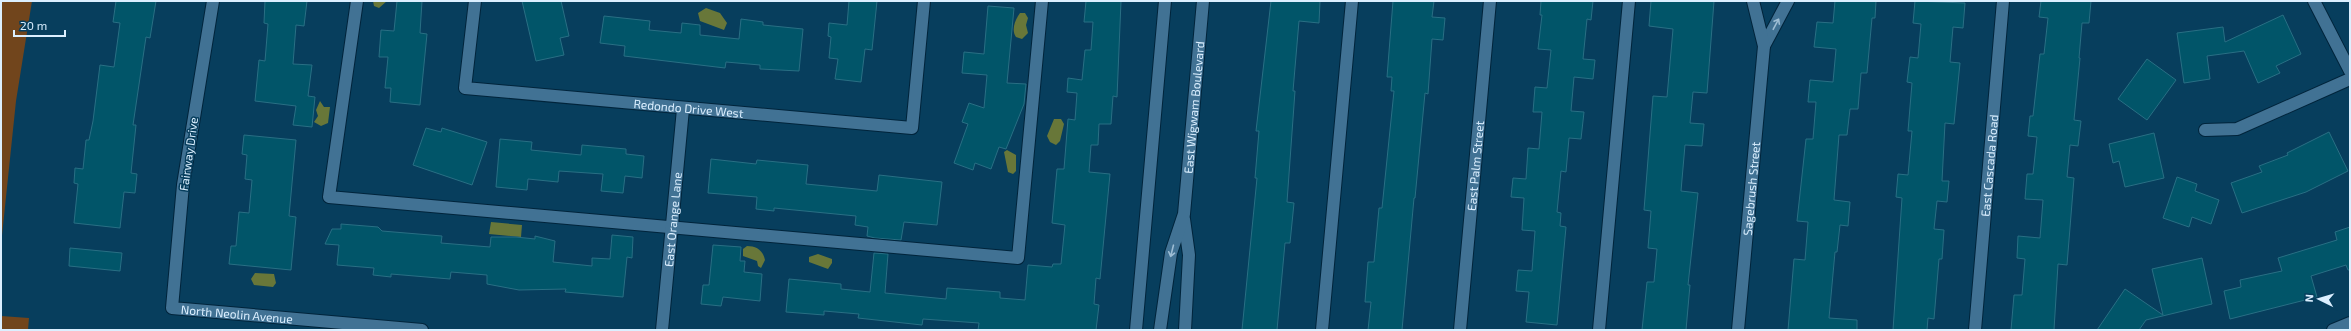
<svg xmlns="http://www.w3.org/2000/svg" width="2351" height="331" viewBox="0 0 2351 331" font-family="'Exo 2',sans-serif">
  <rect width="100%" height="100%" fill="#073e5d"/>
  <path fill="#71451c" d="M1 1H32L16 101 1 245Z
    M1 316 29 318 28 330H1Z"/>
  <path fill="#687739" d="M373 1H387L379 8 374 6Z
    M706 8 720 13 727 23 724 30 700 21 698 13Z
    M1020 13H1025L1028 18 1026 25 1028 33 1022 39 1016 37C1011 30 1015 20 1020 13Z
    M320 101 324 107H330L328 123 321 126 314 122 318 116 316 110Z
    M1054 119H1061L1064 124 1060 141 1056 145 1050 142 1047 136Z
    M1007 150 1016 155V171L1013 174 1008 172 1004 152Z
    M491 222 522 225 521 237 489 234Z
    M747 246C756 246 763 250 765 260L761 268 758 266 757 261 743 256V249Z
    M818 254 832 259V263L828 269 809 262V257Z
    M255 273 274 274 276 283 273 287 254 285 251 279Z"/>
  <path fill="#015569" stroke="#296f84" d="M116 1H156L150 38 146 37 133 125H136L131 173 137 174 135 193 124 192 120 228 74 223 78 184 74 183 75 168 83 169 86 140H89L93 121 100 65 114 67 120 23 113 22Z
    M265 1H307L304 26 296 25 293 64 312 65 308 96 315 97 312 127 293 125 296 106 255 101 259 60 265 61 268 24 264 23Z
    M397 1H422L420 33 427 34 420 105 390 102 391 88H385L388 57H379L381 30 394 31Z
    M522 1H561L569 36 560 38 564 55 536 61Z
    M849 1H877L872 50 865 49 861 82 835 79 838 59 829 58 831 37 828 36 829 23 847 25Z
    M1086 1H1121L1117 97 1113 96 1111 124H1099L1098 145H1091L1089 172 1110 174 1100 279 1096 278 1094 304 1099 305 1096 330H978L979 323 923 319 922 325 858 318 859 314 824 311V315L786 312 789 279 841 284V289L870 292 874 253 888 254 885 293 946 299 947 288 1000 292V298L1025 300 1028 265 1052 267 1053 264H1061L1065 225 1052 223 1057 169H1064L1068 119 1075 120 1077 93 1067 92 1068 78 1082 80 1085 50H1091L1093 22H1084Z
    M1271 1H1320L1319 23 1299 21 1293 91H1295L1287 202 1294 203 1290 243H1285L1277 330H1242L1257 178H1255L1259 131H1256Z
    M1393 1H1434L1432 17 1445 18 1443 40 1432 39 1428 94 1425 93 1415 198H1414L1402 330H1368L1371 302H1365L1368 262H1374L1379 208H1382L1394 91H1391L1392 77H1387Z
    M1541 1H1593L1591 20 1587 19 1583 59 1595 60 1593 79 1574 77 1571 111 1584 112 1581 139 1569 138 1566 172 1561 171 1557 212 1561 213 1560 226 1566 227 1557 325 1526 322 1529 292 1516 291 1518 270 1532 271 1535 231 1522 230 1524 198 1511 197 1513 178 1526 179 1528 148 1539 149 1542 112H1533L1535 87 1547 88 1551 50 1538 49 1542 15H1540Z
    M1651 1H1714L1707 93 1693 92 1690 123 1704 124 1702 146 1685 145 1681 191 1698 193 1688 285H1690L1686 330H1642L1647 282H1654L1657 249 1648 248 1651 211 1644 210 1653 96 1667 97 1673 29 1649 26Z
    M1835 1H1876L1875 18H1872L1867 73H1861L1858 109H1850L1847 135H1839L1834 200 1850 202 1848 226 1840 225 1837 252H1835L1829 318 1857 320V330H1788L1794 259 1805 260 1808 222 1797 221 1806 139H1813L1816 102H1808L1810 80 1833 82 1836 49 1814 47 1817 22 1833 23Z
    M1915 1 1965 3 1963 28 1953 27 1950 62 1960 63 1954 124 1945 123 1942 181H1949L1947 202 1937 201 1934 229 1944 230 1942 259H1939L1934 319 1928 318 1927 330H1893L1902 198 1896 197 1898 174 1908 175 1912 131H1908L1912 83 1907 82 1910 57 1918 58 1921 24 1913 23Z
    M2041 1H2091L2089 23H2082L2079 58H2080L2074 120 2081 121 2078 146 2070 145 2067 177 2074 178 2067 265 2058 264 2054 330H2011L2014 295H2022L2025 259 2017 258 2018 236 2040 238 2043 200 2025 199 2027 174H2033L2037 137 2028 136 2030 116H2033L2040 54H2044L2048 18 2039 17Z
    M988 6 1014 8 1007 83 1026 84 1024 104 1006 149 999 147 991 169 975 163 973 170 954 163 968 124 962 122 969 103 984 108 987 75 962 73 964 52 984 54Z
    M2283 15 2301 54 2276 66 2280 73 2258 83 2244 51 2207 56 2210 79 2184 83 2177 33 2223 27 2225 42Z
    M604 16 650 21 649 30 681 33 682 23 700 25V35L739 39 741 19 763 22V25L803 29 799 71 760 69V65L726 62 725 68 624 56 625 46 600 43Z
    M2147 59 2176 80 2147 120 2118 99Z
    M426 128 441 132 442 128 487 142 472 185 413 165Z
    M2329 132 2348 171 2306 192 2242 213 2231 183 2262 172 2259 166 2288 155 2287 153Z
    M2154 133 2164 178 2125 187 2119 161 2113 163 2109 144Z
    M244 135 296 140 289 216 296 217 291 270 229 264 231 246H236L239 212 249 213 252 180 245 179 247 155 242 154Z
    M500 139 532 142 531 150 581 155 582 145 626 149V154L644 156 642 178 625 176 623 193 601 191 603 174 559 171 558 182 528 179 527 190 496 187Z
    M711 159 756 164 757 160 808 165 806 184 877 191 879 175 942 182 937 225 904 222 901 240 875 238 867 236 868 227 855 225 856 216 774 208V211L756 209 757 197 708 193Z
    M2177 177 2197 184 2195 191 2219 200 2211 224 2192 217 2189 227 2163 218Z
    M341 224 378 227 382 231 442 236 441 243 490 247 491 237H516L535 239V236L555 241 553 262 592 266V258L610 259 612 235 633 237 632 258 627 257 623 297 565 292 566 289 519 290 487 284V275L451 272 450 279 391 274V277L373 275 374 268 337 265 339 245 325 244 332 229H341Z
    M2350 227V270H2348L2346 265 2311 276 2317 297 2230 319 2224 291 2241 287 2240 280 2282 271 2278 258 2337 240 2335 232Z
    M713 245 741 247 740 261H745L744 272 762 274 760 301 723 297 721 306 701 304 703 285H709Z
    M70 248 122 253 120 271 69 266Z
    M2202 258 2212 304 2146 320 2139 330H2097L2125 289 2163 315 2152 269Z"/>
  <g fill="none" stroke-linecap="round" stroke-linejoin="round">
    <g stroke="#00243b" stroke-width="14">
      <g id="minor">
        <path id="s1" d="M213 1 183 185 172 308 422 330"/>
        <path d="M357 1 329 197 1018 258 1042 1"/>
        <path id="s2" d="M475 1 465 88 912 128 924 1"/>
        <path d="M2314 1 2350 71"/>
        <path d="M1764 46 1788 1"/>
        <path d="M2205 130 2237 129 2350 79"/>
        <path d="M1184 219 1189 255 1185 330"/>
        <path id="s3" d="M662 330 683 109"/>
        <path d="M1136 330 1165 1"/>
        <path id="s4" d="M1160 330 1171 253 1184 214 1203 1"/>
        <path d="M1322 330 1352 1"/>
        <path id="s5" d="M1460 330 1490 1"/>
        <path d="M1599 330 1629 1"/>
        <path id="s6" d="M1738 330 1764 46 1753 1"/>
        <path id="s7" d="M1975 330 2003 1"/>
        <path d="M2333 330 2350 323"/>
      </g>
    </g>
    <use href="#minor" stroke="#417294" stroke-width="12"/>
  </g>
  <defs><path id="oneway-shaft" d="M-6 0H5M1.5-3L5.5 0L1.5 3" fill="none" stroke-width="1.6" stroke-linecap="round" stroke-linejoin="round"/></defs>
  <g stroke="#9dbdd4">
    <use href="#oneway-shaft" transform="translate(1776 24) rotate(-62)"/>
    <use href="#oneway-shaft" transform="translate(1172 251) rotate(104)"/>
  </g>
  <g text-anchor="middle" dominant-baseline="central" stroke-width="3" stroke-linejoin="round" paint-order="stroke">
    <g font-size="12" fill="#dbefff" stroke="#073e5d">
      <text stroke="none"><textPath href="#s4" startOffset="226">East Wigwam Boulevard</textPath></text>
      <text stroke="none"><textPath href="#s2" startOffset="312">Redondo Drive West</textPath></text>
      <text transform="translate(188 154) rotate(-82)">Fairway Drive</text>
      <text stroke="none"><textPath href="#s5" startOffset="165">East Palm Street</textPath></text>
      <text stroke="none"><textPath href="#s7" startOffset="165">East Cascada Road</textPath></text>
      <text stroke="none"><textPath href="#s6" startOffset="142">Sagebrush Street</textPath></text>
      <text stroke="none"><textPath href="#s3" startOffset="111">East Orange Lane</textPath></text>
      <text stroke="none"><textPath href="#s1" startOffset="375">North Neolin Avenue</textPath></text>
    </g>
  </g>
  <rect width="2351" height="331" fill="none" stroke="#dbefff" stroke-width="4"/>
  <g transform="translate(2319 299) rotate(275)" stroke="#073e5d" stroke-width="3" paint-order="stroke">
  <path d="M0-3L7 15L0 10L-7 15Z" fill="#dbefff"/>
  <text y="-6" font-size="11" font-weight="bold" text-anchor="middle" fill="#dbefff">N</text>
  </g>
  <path d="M14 30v6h51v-6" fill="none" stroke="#dbefff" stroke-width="2"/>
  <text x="20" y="30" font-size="12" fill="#dbefff" stroke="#073e5d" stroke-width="3" paint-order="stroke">20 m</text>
</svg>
